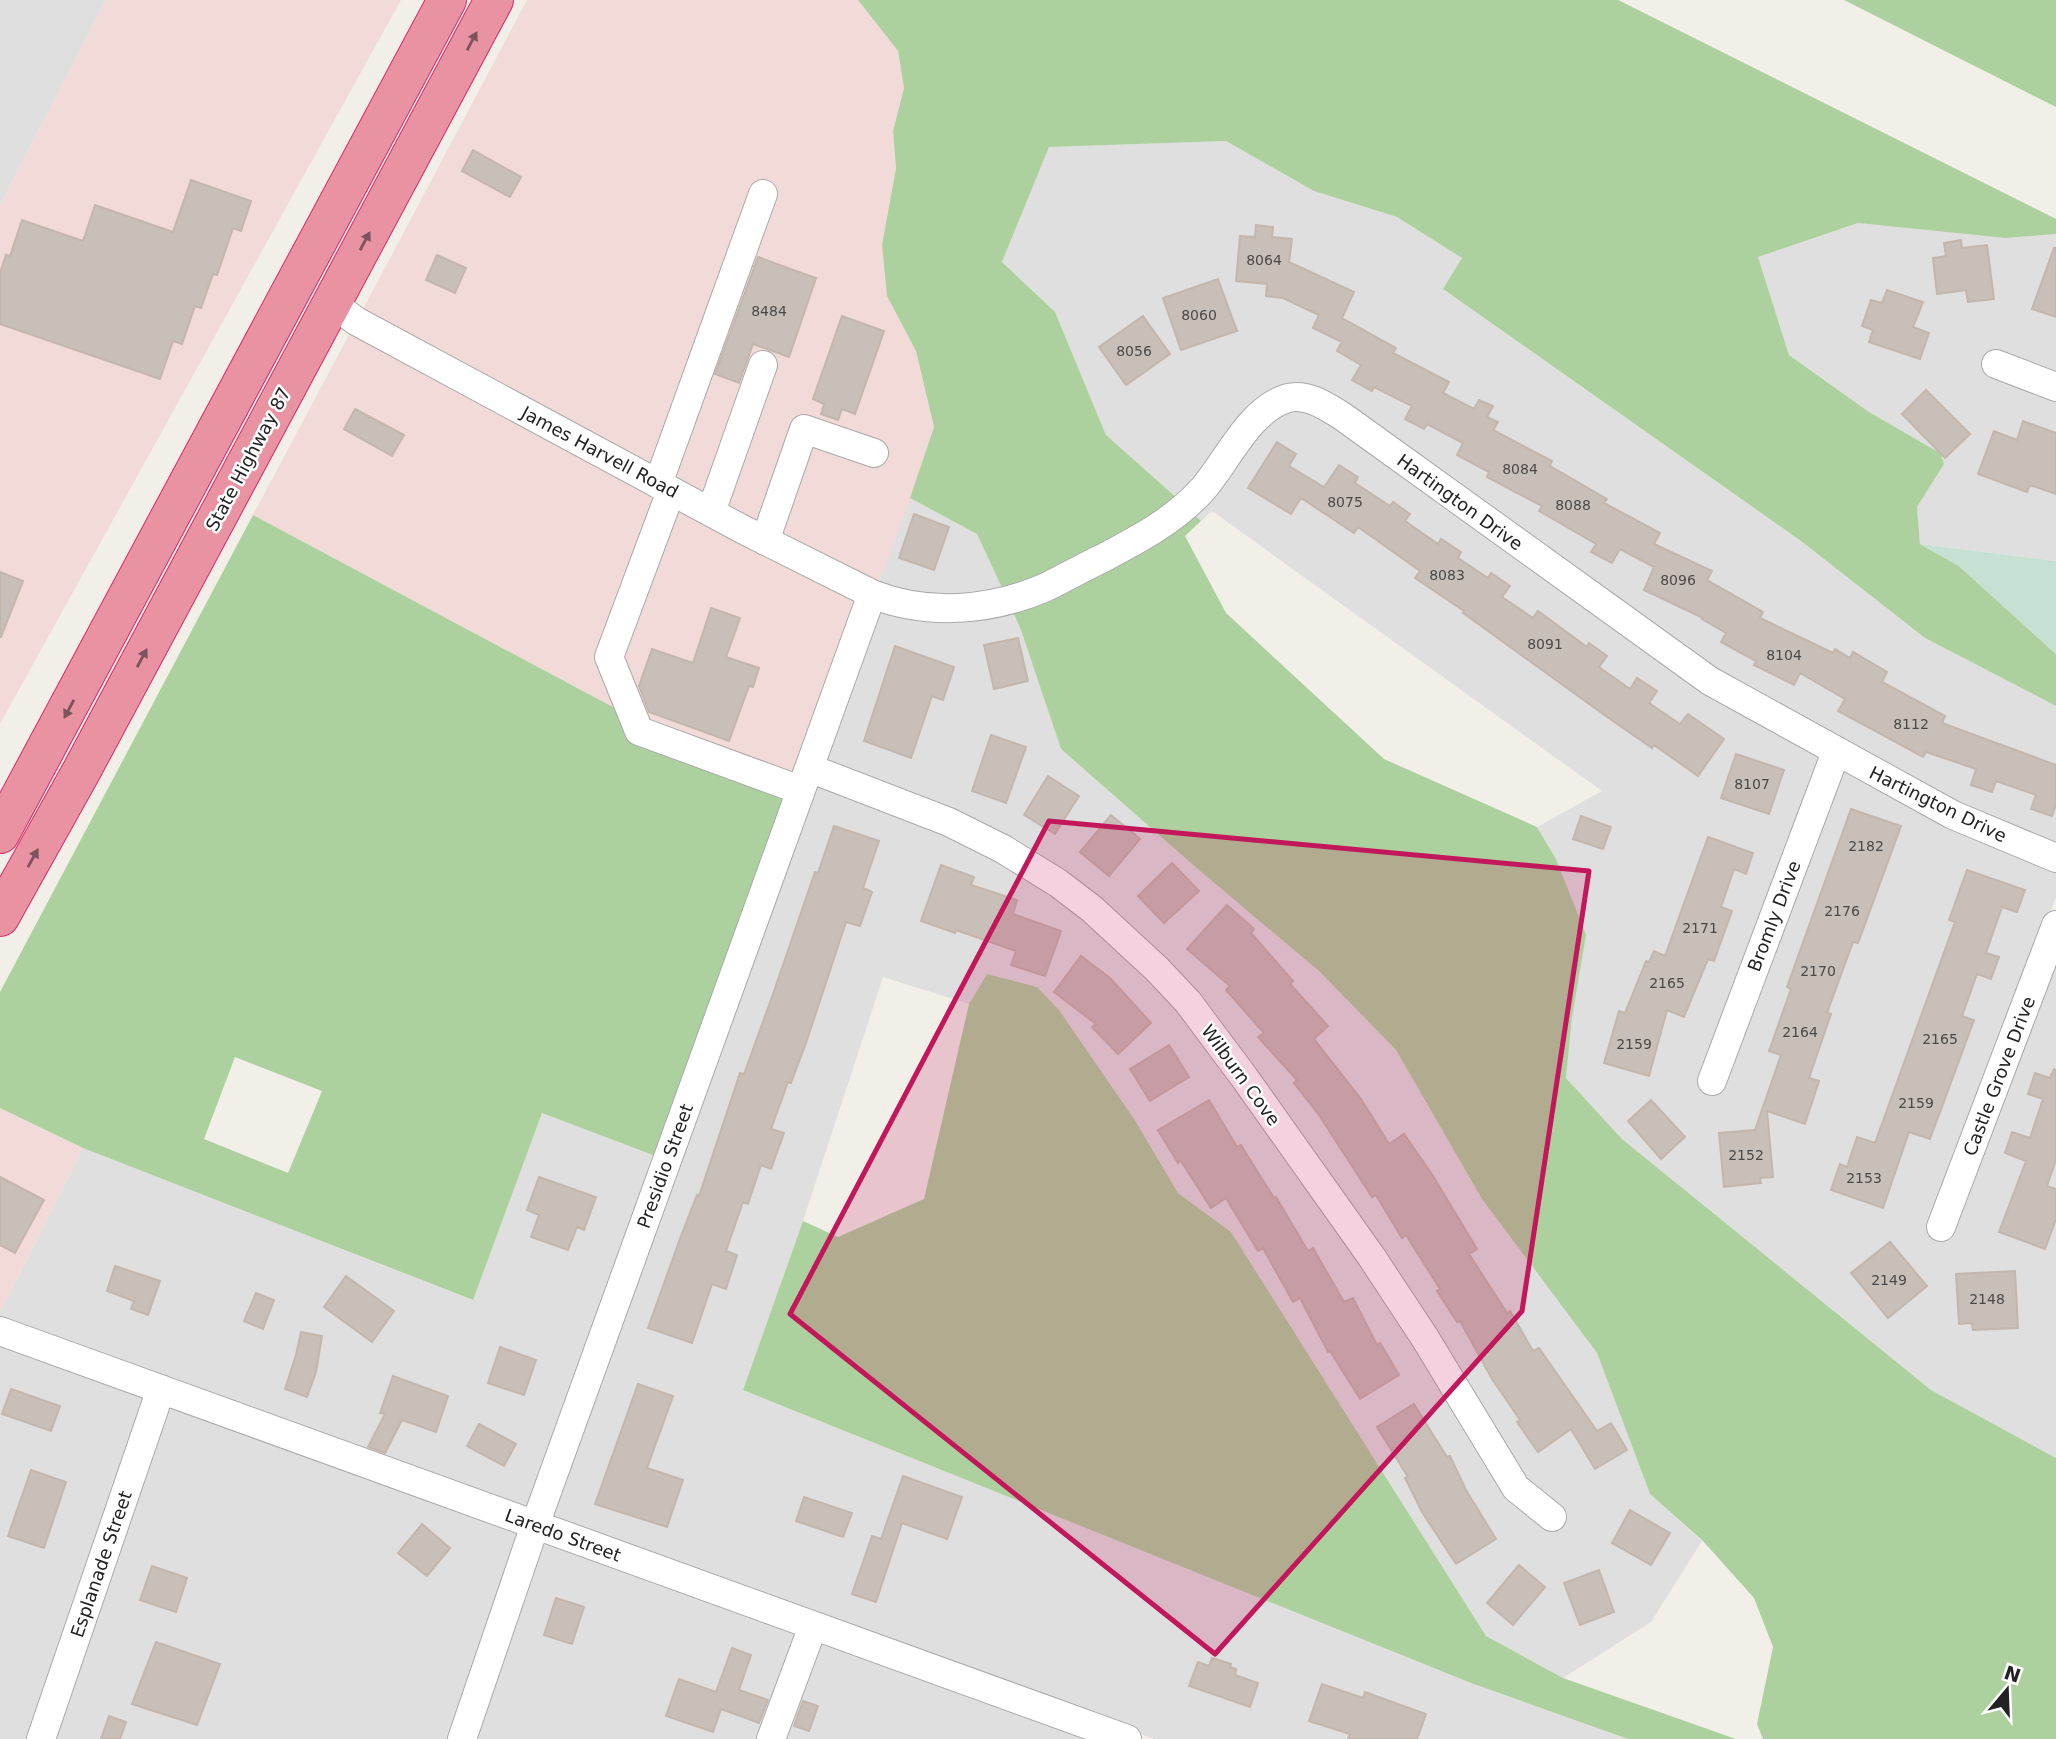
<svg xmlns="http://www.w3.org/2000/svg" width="2056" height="1739" viewBox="0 0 2056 1739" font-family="'DejaVu Sans',sans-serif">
  <rect width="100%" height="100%" fill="#f2efe9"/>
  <path fill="#e0dfdf" d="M0 0H106L0 205Z
    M1226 141 1314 191 1397 217 1462 258 1444 290 1801 541 1925 638 2056 706V846L2001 825 1715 672 1291 387 1178 499 1106 435 1055 312 1002 262 1049 147Z
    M1858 223 2005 238 2056 234V375L1991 350 1983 370 2056 399V561L1920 544 1917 507 1944 464 1940 453 1869 412 1789 355 1758 257Z
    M1290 408 1313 411 1824 758 1700 1088 1717 1094 1841 767 2056 870V897L1929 1234 1946 1240 2056 951V1458L1931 1390 1622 1139 1566 1078 1572 1017 1556 859 1537 827 1602 791 1212 511 1201 521 1193 513 1252 439Z
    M910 498 977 534 1003 590 934 597 878 585Z
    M877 608 1012 610 1021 630 1061 749 1319 971 1396 1050 1482 1199 1597 1353 1650 1494 1702 1541 1651 1622 1563 1678 1486 1636 1231 1232 1178 1193 1136 1122 987 974 969 1004 883 977 803 1221 743 1390 1471 1683 1628 1739H1154L548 1518 814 781 897 813 999 859 1086 918 1181 1009 1363 1262 1508 1495 1553 1532 1565 1515 1523 1480 1132 930 821 761Z
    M542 1113 658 1157 530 1511 0 1322V1312L83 1148 472 1300Z
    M0 1345 148 1398 31 1739H0Z
    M166 1405 523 1532 451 1739H51Z
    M540 1538 1090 1739H472Z"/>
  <path fill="#f2dad9" d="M106 0H401L0 724V205Z
    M527 0H858L898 51 904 88 893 131 896 167 882 244 887 296 916 351 934 427 914 489 878 585 746 519 362 311Z
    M351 331 860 600 787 800 253 515Z
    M0 1108 83 1148 0 1312Z"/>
  <path fill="#add19e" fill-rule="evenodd" d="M858 0H1618L2056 219V234L2005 238 1858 223 1758 257 1789 355 1869 412 1940 453 1944 464 1917 507 1920 544 1959 566 2056 654V706L1925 638 1801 541 1443 289 1462 258 1397 217 1314 191 1226 141 1049 147 1002 262 1055 312 1106 435 1178 499 1157 516 1041 577 1003 590 977 534 910 498 934 427 916 351 887 296 882 245 896 168 893 131 904 88 898 51Z
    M1844 0H2056V107Z
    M1193 513 1201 521 1185 536 1226 613 1384 759 1537 827 1556 859 1586 935 1572 1017 1566 1078 1622 1139 1931 1390 2056 1458V1739H1763L1757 1724 1773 1647 1754 1598 1703 1541 1650 1494 1597 1353 1482 1199 1396 1050 1319 971 1199 870 1061 749 1021 630 1012 610Z
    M253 515 787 800 658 1157 542 1113 473 1300 83 1148 0 1108V992ZM235 1057 322 1091 288 1173 204 1139Z
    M987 974 1037 987 1059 1010 1136 1122 1178 1193 1231 1232 1486 1636 1563 1678 1736 1739H1628L1471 1683 743 1390 803 1221 838 1237 924 1199 969 1004Z"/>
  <path fill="#c6e0d4" d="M1920 544 2056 561V654L1959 566Z"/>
  <path fill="#c7bfb8" stroke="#c4b6ab" stroke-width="2" d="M473 150 521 177 510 197 462 171Z
    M191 180 251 201 241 231 233 228 217 275 213 274 201 308 195 306 182 344 173 341 160 379 0 324V273L6 255 10 256 22 220 83 241 95 205 173 232Z
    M1256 225 1273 227 1272 237 1292 239 1289 262 1354 292 1342 318 1396 348 1393 353 1449 382 1443 393 1474 409 1479 400 1493 406 1487 417 1498 422 1493 430 1552 461 1550 466 1607 499 1604 503 1660 533 1654 544 1712 571 1707 580 1763 612 1760 618 1833 653 1835 649 1850 658 1853 652 1887 672 1882 682 1945 716 1942 723 2056 765V804L2052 816 2031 809 2036 795 1996 781 1992 792 1971 785 1976 769 1926 752 1923 757 1868 727 1838 711 1845 699 1800 673 1794 685 1754 665 1756 661 1721 642 1726 633 1702 619 1703 618 1644 590 1654 567 1620 549 1612 563 1591 552 1596 544 1539 511 1542 506 1487 477 1489 472 1457 455 1463 443 1427 424 1424 429 1405 419 1412 406 1374 387 1372 391 1352 380 1361 365 1337 351 1342 342 1313 328 1319 315 1283 298 1266 296 1267 284 1236 281 1240 236 1255 237Z
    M1961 240 1962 248 1987 245 1994 299 1968 302 1966 290 1937 294 1933 258 1946 256 1944 243Z
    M2054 248H2056V317L2032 309Z
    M437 255 466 268 455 293 426 280Z
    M758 257 816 278 789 357 753 344 739 383 715 374Z
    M1218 279 1237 331 1181 350 1163 298Z
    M1887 290 1923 302 1913 327 1929 333 1920 359 1869 342 1873 330 1862 326 1871 300 1882 303Z
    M842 316 884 331 855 414 842 409 838 420 821 414 824 404 813 399Z
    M1143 316 1170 354 1126 385 1099 347Z
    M1926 390 1970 434 1945 458 1902 414Z
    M355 409 404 435 392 456 344 429Z
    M2023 421 2056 433V494L2030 485 2027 492 1978 474 1994 431 2017 440Z
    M1277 442 1296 454 1289 466 1324 487 1339 465 1358 477 1355 483 1390 506 1393 502 1410 514 1405 521 1438 544 1441 539 1461 552 1458 558 1488 578 1491 573 1510 586 1502 597 1533 618 1538 611 1587 647 1589 643 1607 656 1599 667 1630 689 1637 678 1657 691 1649 703 1680 724 1688 714 1724 739 1698 776 1654 745 1652 748 1610 719 1463 613 1464 611 1415 578 1420 571 1358 527 1354 533 1301 498 1291 514 1248 488Z
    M914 514 949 527 934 570 899 558Z
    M0 572 23 581 1 637H0Z
    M711 608 740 618 726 657 759 668 753 687 749 686 729 741 649 712 639 686 652 649 693 663Z
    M1018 638 1028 681 994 689 984 645Z
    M895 646 954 667 943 700 932 696 911 758 864 741Z
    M991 735 1026 747 1006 803 972 791Z
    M1736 754 1784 770 1769 814 1721 798Z
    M1048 776 1079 796 1055 834 1024 815Z
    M1851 809 1901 826 1858 943 1853 942 1827 1013 1831 1014 1809 1078 1819 1081 1805 1124 1767 1111 1773 1177 1760 1178 1761 1183 1724 1187 1719 1133 1755 1130 1781 1055 1769 1051 1791 989 1787 987Z
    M1111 815 1140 839 1109 876 1080 852Z
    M1581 816 1611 827 1603 849 1573 839Z
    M834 826 879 841 863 888 872 892 860 926 846 922 806 1043 791 1083 788 1082 771 1129 784 1133 771 1169 761 1165 748 1204 743 1202 726 1251 737 1255 726 1289 712 1284 692 1343 648 1328 681 1236 697 1195 699 1196 740 1073 744 1074 773 994 815 872 818 873Z
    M1708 837 1753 853 1746 874 1734 869 1721 907 1732 911 1714 961 1708 959 1684 1017 1667 1010 1649 1076 1604 1063 1619 1011 1625 1013 1646 961 1649 962 1654 951 1665 956Z
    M1172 863 1199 891 1164 923 1138 896Z
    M941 865 974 877 971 885 1017 900 1013 914 1061 931 1045 976 1011 965 1016 951 956 930 955 933 921 921Z
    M1967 870 2025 890 2017 912 2002 907 1986 953 1999 957 1991 979 1977 974 1962 1016 1974 1020 1930 1139 1909 1132 1883 1208 1831 1190 1840 1164 1847 1167 1857 1137 1875 1143 1955 922 1949 920Z
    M1227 905 1254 929 1251 933 1293 981 1290 984 1328 1026 1314 1039 1361 1099 1389 1144 1404 1134 1433 1176 1477 1249 1469 1254 1507 1313 1510 1311 1533 1351 1539 1348 1597 1431 1611 1423 1627 1450 1595 1469 1571 1429 1538 1452 1517 1422 1520 1420 1492 1379 1460 1321 1457 1322 1437 1291 1440 1289 1406 1235 1402 1238 1376 1195 1372 1197 1319 1115 1294 1083 1297 1080 1258 1037 1264 1033 1226 990 1230 986 1187 949Z
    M1081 956 1110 978 1151 1023 1118 1054 1092 1027 1096 1024 1054 992Z
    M1169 1045 1189 1077 1150 1101 1130 1069Z
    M2054 1069 2056 1070V1160L2047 1186 2056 1189V1219L2045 1249 1999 1232 2026 1161 2005 1153 2012 1132 2030 1138 2043 1099 2028 1094 2035 1073 2050 1078Z
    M1209 1100 1237 1147 1241 1145 1274 1198 1276 1197 1308 1251 1313 1248 1344 1302 1353 1298 1377 1345 1380 1343 1399 1375 1360 1399 1330 1351 1328 1352 1300 1298 1293 1302 1263 1248 1258 1251 1226 1198 1211 1208 1181 1161 1178 1163 1158 1130Z
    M1651 1100 1685 1137 1661 1159 1628 1121Z
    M0 1177 44 1200 15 1253 0 1245Z
    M539 1177 596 1197 584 1230 577 1227 568 1250 531 1237 539 1215 527 1210Z
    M1890 1242 1927 1286 1888 1318 1851 1273Z
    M115 1266 160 1281 148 1315 131 1309 134 1301 107 1291Z
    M2015 1271 2018 1328 1973 1330 1972 1323 1959 1324 1956 1274Z
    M346 1276 394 1311 372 1342 324 1307Z
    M256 1293 274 1300 263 1329 244 1321Z
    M301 1332 322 1336 316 1372 307 1397 285 1389 296 1355Z
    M500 1347 536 1360 524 1395 488 1383Z
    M393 1376 448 1396 436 1432 402 1420 385 1453 368 1447 385 1414 380 1413Z
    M638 1384 673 1396 647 1468 683 1480 667 1527 595 1504Z
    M11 1389 60 1406 51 1431 2 1414Z
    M1414 1404 1447 1457 1450 1456 1466 1490 1496 1539 1456 1564 1422 1512 1405 1478 1408 1477 1377 1427Z
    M479 1424 516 1444 504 1466 467 1446Z
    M31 1470 66 1482 44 1548 8 1536Z
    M903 1476 962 1497 947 1539 902 1523 876 1602 852 1594 872 1536 881 1539Z
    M804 1497 852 1513 843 1537 796 1521Z
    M1630 1510 1670 1533 1651 1565 1612 1543Z
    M422 1524 450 1548 427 1576 398 1553Z
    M1519 1565 1545 1587 1513 1625 1487 1603Z
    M152 1566 187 1578 176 1612 140 1600Z
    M1599 1570 1614 1612 1580 1625 1564 1583Z
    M556 1598 584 1607 572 1644 544 1635Z
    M156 1642 220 1664 197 1725 132 1704Z
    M732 1648 751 1655 739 1690 768 1700 759 1723 721 1709 713 1732 666 1716 679 1679 716 1692Z
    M1212 1658 1231 1664 1230 1667 1236 1669 1235 1675 1258 1683 1250 1707 1189 1686 1198 1662 1209 1666Z
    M1322 1684 1363 1698 1365 1692 1426 1714 1417 1739H1348L1350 1734 1309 1721Z
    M803 1701 818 1706 809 1731 794 1726Z
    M109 1716 126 1722 120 1739H101Z"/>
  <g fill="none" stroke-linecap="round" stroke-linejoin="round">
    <g stroke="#a9a9a9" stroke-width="30">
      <path id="minor" d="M332 303 356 321 742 529 872 594C927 616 990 611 1044 588 1063 579 1082 568 1101 559 1137 540 1174 521 1202 490 1227 462 1249 409 1288 398 1307 393 1326 406 1342 416L1710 681 1953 815 2056 858
        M1996 364 2056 387
        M658 484 763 194
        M671 491 609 657 639 731 800 790
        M711 512 763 365
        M765 541 804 429 874 453
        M809 768 949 822 1003 849 1058 883 1092 909 1157 969 1188 1002 1244 1077 1371 1256 1425 1338 1516 1488 1552 1517
        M1712 1081 1836 752
        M1941 1227 2056 925
        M0 1331 1127 1739
        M41 1739 161 1389
        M462 1739 535 1525 872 594
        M771 1739 813 1626"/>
    </g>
    <g stroke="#dc2a67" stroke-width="40">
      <path id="highway" d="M0 834 447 0
        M0 917 82 770 494 0"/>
    </g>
    <use href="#minor" stroke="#fff" stroke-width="28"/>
    <use href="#highway" stroke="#e892a2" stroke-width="38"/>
  </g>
  <defs><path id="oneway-solid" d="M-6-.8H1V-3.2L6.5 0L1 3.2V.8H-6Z" transform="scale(1.75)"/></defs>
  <g fill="#7b545c">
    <use href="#oneway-solid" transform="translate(472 41) rotate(-62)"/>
    <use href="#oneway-solid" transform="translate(365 241) rotate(-62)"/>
    <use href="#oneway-solid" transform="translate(142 658) rotate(-62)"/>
    <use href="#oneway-solid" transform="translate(69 709) rotate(118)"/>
    <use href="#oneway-solid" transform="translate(33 858) rotate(-61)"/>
  </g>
  <path fill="#c2185b" fill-opacity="0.2" stroke="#c2185b" stroke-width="5" stroke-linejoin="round" d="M1049 821 1589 871 1522 1311 1215 1654 790 1314Z"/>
  <g text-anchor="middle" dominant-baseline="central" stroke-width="5" stroke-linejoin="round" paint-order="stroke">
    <g font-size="14" fill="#4b4948">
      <text x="1264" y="260">8064</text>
      <text x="769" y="311">8484</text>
      <text x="1199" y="315">8060</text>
      <text x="1134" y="351">8056</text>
      <text x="1520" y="469">8084</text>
      <text x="1345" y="502">8075</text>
      <text x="1573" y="505">8088</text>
      <text x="1447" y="575">8083</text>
      <text x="1678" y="580">8096</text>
      <text x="1545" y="644">8091</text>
      <text x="1784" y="655">8104</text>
      <text x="1911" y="724">8112</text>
      <text x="1752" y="784">8107</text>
      <text x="1866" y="846">2182</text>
      <text x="1842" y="911">2176</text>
      <text x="1700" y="928">2171</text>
      <text x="1818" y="971">2170</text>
      <text x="1667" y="983">2165</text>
      <text x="1800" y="1032">2164</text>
      <text x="1940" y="1039">2165</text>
      <text x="1634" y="1044">2159</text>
      <text x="1916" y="1103">2159</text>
      <text x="1746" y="1155">2152</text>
      <text x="1864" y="1178">2153</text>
      <text x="1889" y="1280">2149</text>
      <text x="1987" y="1299">2148</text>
    </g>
    <g font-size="18" fill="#222" stroke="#fff">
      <text transform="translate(600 452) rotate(28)">James Harvell Road</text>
      <text transform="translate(248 459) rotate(-62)">State Highway 87</text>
      <text transform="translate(1460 502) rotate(36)">Hartington Drive</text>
      <text transform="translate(1938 804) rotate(26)">Hartington Drive</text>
      <text transform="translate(1774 916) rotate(-69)">Bromly Drive</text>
      <text transform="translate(1241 1075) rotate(54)">Wilburn Cove</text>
      <text transform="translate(1999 1076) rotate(-69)">Castle Grove Drive</text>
      <text transform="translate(665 1166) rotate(-70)">Presidio Street</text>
      <text transform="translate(563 1535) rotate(20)">Laredo Street</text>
      <text transform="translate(101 1564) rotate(-71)">Esplanade Street</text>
    </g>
  </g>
  <g transform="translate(2007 1690) rotate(19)" stroke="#ffffff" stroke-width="5" paint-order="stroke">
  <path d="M0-5L12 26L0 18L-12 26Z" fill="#222222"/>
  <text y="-10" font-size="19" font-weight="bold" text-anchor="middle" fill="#222222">N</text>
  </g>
</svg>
